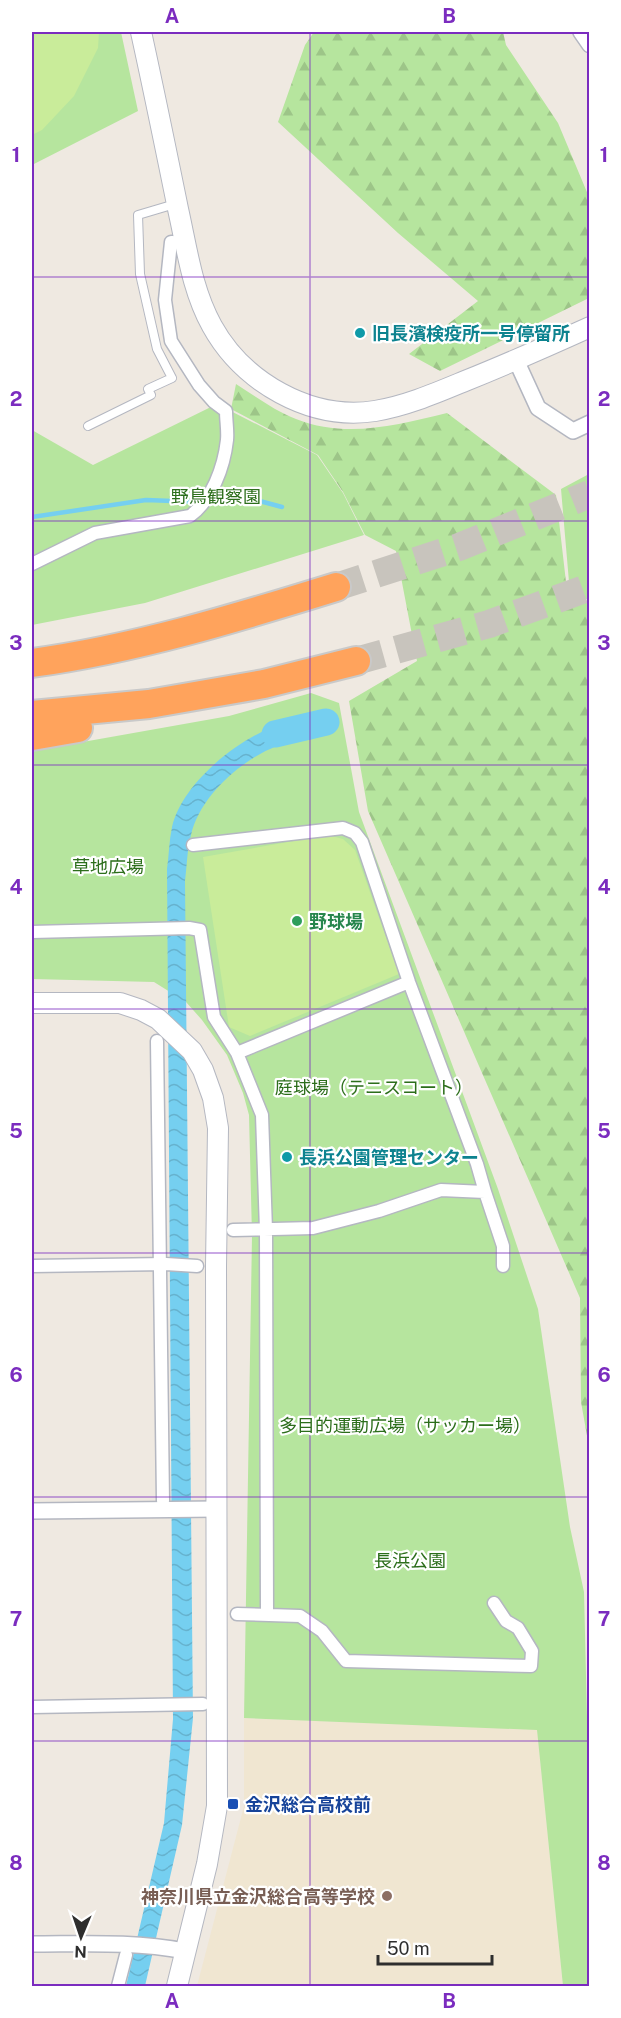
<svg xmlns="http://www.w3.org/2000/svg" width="621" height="2018" viewBox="0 0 621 2018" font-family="'Public Sans','Noto Sans JP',sans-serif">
  <defs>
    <pattern id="forest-firs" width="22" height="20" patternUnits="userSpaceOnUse" patternTransform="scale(1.5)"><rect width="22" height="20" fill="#b6e59e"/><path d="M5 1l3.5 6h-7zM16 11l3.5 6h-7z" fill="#9dc588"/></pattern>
    <pattern id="water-waves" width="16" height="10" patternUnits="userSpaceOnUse" patternTransform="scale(1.5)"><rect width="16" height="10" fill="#75cff0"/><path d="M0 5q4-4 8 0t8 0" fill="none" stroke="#66b2ce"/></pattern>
  </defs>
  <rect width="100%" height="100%" fill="#efe9e1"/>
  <path fill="#f0e6d1" d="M244 1718 537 1729 563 1986H197L244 1806Z"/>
  <path fill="#b6e59e" d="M32 32H121L138 111 32 165Z
    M217 404 317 455 343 493 364 535 145 603 32 625V430L93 465Z
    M589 474V598L571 605 561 489Z
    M311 693 339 703 359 812 498 1189 538 1309 570 1527 584 1592 587 1717 590 1724 589 1986H563L537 1730 244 1718 252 1236 249 1115 243 1093 227 1055 202 1020 186 1002 154 982 32 979V751L229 716Z"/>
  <path fill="url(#forest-firs)" d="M314 32H503L506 45 558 123 589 197V298L440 371 409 354 478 301 398 233 278 122 305 45Z
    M236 384C255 396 275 411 296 419 347 439 396 425 447 413L556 495 569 608 590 601 589 1447 581 1402 580 1298 368 811 349 701 417 661 396 551 365 535 343 492 318 455 231 409Z"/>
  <path fill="#c9ec9a" d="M32 32H99L98 48 74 96 42 130 32 135Z
    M328 835 343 839 355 850 399 974 250 1036 229 1027 203 857Z"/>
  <path fill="url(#water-waves)" d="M311 719 313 739C302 741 288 742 277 746 241 760 200 796 191 835 187 850 187 866 185 881L193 1718 182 1825 145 1986H126L164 1823 173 1719 167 869C169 855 169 841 172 827 182 785 231 745 270 728 282 723 297 722 311 719Z"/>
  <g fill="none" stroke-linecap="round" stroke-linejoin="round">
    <path stroke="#75cff0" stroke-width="4.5" d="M208 502 256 500 282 507
      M32 517 146 500 200 502"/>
    <path stroke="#75cff0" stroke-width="27" d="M275 734 326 722"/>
    <path stroke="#c8c4bd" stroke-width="28" stroke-dasharray="28 14" stroke-linecap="butt" d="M336 587 459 547 590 494
      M356 661 489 624 590 587"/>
    <g stroke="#b4b7c1" stroke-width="10">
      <path id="service" d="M88 426 151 395 148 389 172 378 157 349 140 274 138 215 175 204"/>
    </g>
    <g stroke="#b4b7c1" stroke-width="15">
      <path id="pedestrian" d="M32 564 95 533 190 516C212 500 224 467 227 440 228 431 226 421 226 411L214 402 199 385 171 341 165 300 171 242H173
        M193 845 343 828 355 833 362 842 409 982 477 1164 485 1192
        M32 932 189 928 200 930 214 1017 237 1053 262 1115 266 1230 267 1615
        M157 1041 163 1501
        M237 1053 409 982
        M233 1230 313 1228 379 1211 441 1190 485 1192 503 1246V1266
        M32 1266 166 1264 197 1266
        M237 1614 300 1616 322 1631 346 1661 531 1666 532 1651 518 1628 506 1621 494 1603
        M32 1707 203 1704
        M118 1986 126 1955"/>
    </g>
    <g stroke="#b4b7c1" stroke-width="18">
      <path id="minor" d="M581 32 590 45
        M516 360 538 408 573 431 590 423
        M32 1511 217 1509
        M32 1944C83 1944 134 1941 185 1951"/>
    </g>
    <g stroke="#b4b7c1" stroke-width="22">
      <path id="tertiary" d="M141 32C154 91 166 150 178 209 187 249 192 290 212 326 243 382 310 421 375 411 406 406 436 393 465 381 507 364 548 346 590 327
        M32 1003H120L141 1010 158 1019 192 1051 203 1070 213 1098 218 1128 216 1266 217 1806 207 1864 177 1986"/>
    </g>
    <g stroke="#c9c9c9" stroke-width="32">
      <path id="motorway" d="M32 663C135 649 236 618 336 587
        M32 715 149 704 264 684 356 661
        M32 736 78 728"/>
    </g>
    <use href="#service" stroke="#fff" stroke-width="8"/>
    <use href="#pedestrian" stroke="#fff" stroke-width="12"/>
    <use href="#minor" stroke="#fff" stroke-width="15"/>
    <use href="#tertiary" stroke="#fff" stroke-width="20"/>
    <use href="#motorway" stroke="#ffa35c" stroke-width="28"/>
  </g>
  <path fill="none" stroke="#7b2cbf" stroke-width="1.5" stroke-opacity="0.55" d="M310 32V1986M32 277H590M32 521H590M32 765H590M32 1009H590M32 1253H590M32 1497H590M32 1741H590"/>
  <g fill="#0f9aa8" stroke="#fff" stroke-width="2">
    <circle cx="360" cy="333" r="6"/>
    <circle cx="287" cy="1157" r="6"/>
  </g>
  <circle fill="#2e9e5b" stroke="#fff" stroke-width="2" cx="297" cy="921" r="6"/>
  <rect fill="#1a4fb4" stroke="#fff" stroke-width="2" x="227" y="1798" width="12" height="12" rx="3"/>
  <circle fill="#8d6e63" stroke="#fff" stroke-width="2" cx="387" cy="1896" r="6"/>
  <g text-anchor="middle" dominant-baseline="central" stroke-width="4.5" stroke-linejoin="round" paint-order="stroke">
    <g font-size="18" font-weight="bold" fill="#0d838f" stroke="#fff" text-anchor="start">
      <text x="372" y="333">旧長濱検疫所一号停留所</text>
      <text x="299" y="1157">長浜公園管理センター</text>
    </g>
    <g font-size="18" fill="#2c6e1b" stroke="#fff">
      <text x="216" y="496">野鳥観察園</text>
      <text x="108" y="866">草地広場</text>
      <text x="374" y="1087">庭球場（テニスコート）</text>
      <text x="405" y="1425">多目的運動広場（サッカー場）</text>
      <text x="410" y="1560">長浜公園</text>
    </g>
    <g font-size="18" font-weight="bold" fill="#27864d" stroke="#fff" text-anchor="start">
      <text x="309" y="921">野球場</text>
    </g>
    <g font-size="18" font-weight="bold" fill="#164399" stroke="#fff" text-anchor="start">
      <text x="245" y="1804">金沢総合高校前</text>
    </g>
    <g font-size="18" font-weight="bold" fill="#785e54" stroke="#fff" text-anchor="end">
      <text x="375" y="1896">神奈川県立金沢総合高等学校</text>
    </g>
  </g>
  <rect width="621" height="2018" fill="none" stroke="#ffffff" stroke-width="66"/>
  <g transform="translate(81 1937) rotate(182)" stroke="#ffffff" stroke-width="4.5" paint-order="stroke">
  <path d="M0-4.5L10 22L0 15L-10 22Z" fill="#2e2e2e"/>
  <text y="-9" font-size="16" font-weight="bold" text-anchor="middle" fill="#2e2e2e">N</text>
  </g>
  <path d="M378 1955v9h114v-9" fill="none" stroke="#2e2e2e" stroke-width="3"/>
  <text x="387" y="1955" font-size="18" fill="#2e2e2e" stroke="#ffffff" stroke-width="4.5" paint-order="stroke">50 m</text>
  <rect x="33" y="33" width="555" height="1952" fill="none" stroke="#7b2cbf" stroke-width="2"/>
  <g font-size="20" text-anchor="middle" font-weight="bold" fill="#7b2cbf">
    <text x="172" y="23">A</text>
    <text x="449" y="23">B</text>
    <text x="16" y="162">1</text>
    <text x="604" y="162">1</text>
    <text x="16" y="406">2</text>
    <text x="604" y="406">2</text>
    <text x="16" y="650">3</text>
    <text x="604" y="650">3</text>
    <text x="16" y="894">4</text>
    <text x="604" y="894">4</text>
    <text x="16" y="1138">5</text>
    <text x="604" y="1138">5</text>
    <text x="16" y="1382">6</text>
    <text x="604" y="1382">6</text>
    <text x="16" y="1626">7</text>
    <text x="604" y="1626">7</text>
    <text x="16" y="1870">8</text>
    <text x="604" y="1870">8</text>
    <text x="172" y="2008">A</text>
    <text x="449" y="2008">B</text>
  </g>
</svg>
